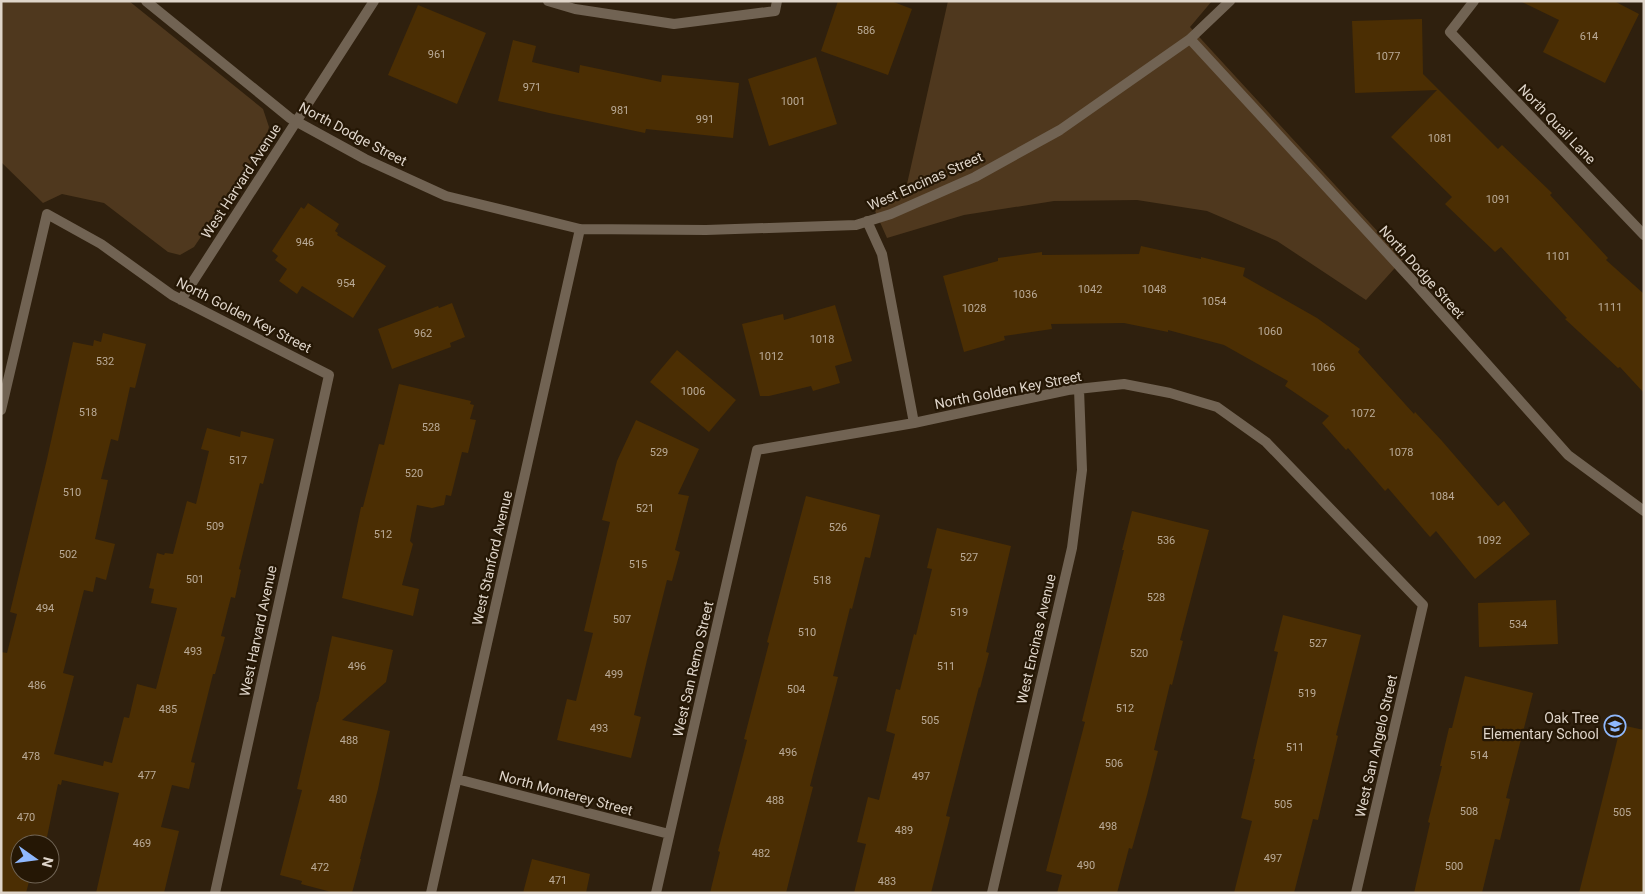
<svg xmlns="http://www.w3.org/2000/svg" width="1645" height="894" viewBox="0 0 1645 894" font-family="Roboto,sans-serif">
  <rect width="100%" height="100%" fill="#2f200e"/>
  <path fill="#4f381e" d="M1 1H129L263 109 269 127 265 142 194 247 180 255 168 252 104 203 62 194 43 203 1 162Z
    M948 1H1212L1190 27 1403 259 1366 300 1277 241 1207 211 1137 200 1054 201 964 215 887 238 872 204 905 193Z"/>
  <path fill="#4b2e03" d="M838 1H891L912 9 888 75 821 51Z
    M1520 1H1614L1639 14 1605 83 1543 52 1559 20Z
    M418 5 486 33 457 104 388 75Z
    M1422 19 1423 74 1498 149 1502 145 1552 193 1550 195 1608 258 1606 260 1644 294V393L1620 367 1618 368 1565 319 1567 318 1501 247 1495 252 1445 204 1452 197 1391 137 1437 90 1355 93 1352 21Z
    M513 40 536 46 532 62 579 73 580 65 661 82 662 75 739 83 733 138 646 129 645 133 549 113 498 101Z
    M816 57 837 124 769 146 748 79Z
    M308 203 339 224 335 231 338 233 337 235 386 266 353 318 302 286 297 294 279 281 287 269 275 260 278 256 272 251 301 207 304 209Z
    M1141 246 1201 259V257L1245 268 1243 276 1317 318 1360 349 1358 352 1414 414 1415 412 1442 441 1498 506 1504 501 1530 534 1475 579 1436 531 1430 537 1388 488 1385 491 1348 448 1346 450 1322 423 1329 416 1285 386 1288 381 1224 345 1168 330V332L1124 323 1051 324 1052 329 1004 336 1005 340 964 352 943 276 998 261V258L1042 252V255L1139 254Z
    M452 303 465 337 450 343 451 347 392 369 378 329 438 306 439 308Z
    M835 305 852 361 835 366 840 383 813 391 811 386 769 396H760L742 324 783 314 784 320Z
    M103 333 146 344 135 388 130 387 118 441 111 439 101 479 108 480 95 539 115 544 106 580 96 577 93 592 84 590 63 673 74 676 54 754 103 766 104 761 112 763 124 717 129 718 137 684 156 689 177 608 151 603 154 589 149 588 157 553 164 555 165 553 173 554 187 501 196 504 209 451 201 449 207 428 240 437 241 431 274 439 263 484 260 483 239 569 241 570 235 598 231 597 221 636 225 637 215 674H213L191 762 195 763 189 789 172 785 161 827 179 831 164 893H96L119 793 62 780 61 785 58 784 47 837 40 836 38 844H20V874H31L26 893H1V652L7 653 17 614 10 612 47 459 73 342 93 346 94 340 101 342Z
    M677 350 736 400 709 432 650 382Z
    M399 384 471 401 470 404 474 405 470 419 476 420 468 453 462 452 451 496 446 495 444 505 432 508 417 505 410 541 413 544 402 585 419 589 413 616 342 598 361 507H363L379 444 384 445Z
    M636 420 699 449 678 494 689 496 675 550 680 552 672 581 667 580 647 660 634 715 641 717 631 758 557 740 567 699 576 701 593 633 584 631 610 522 602 520 617 461Z
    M806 496 880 515 870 558 865 557 852 609 850 608 833 676 838 677 810 786 813 787 786 893H710L720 852 718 851 747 740 744 739 769 643 767 642Z
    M1132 511 1209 530 1180 640 1183 641 1172 685 1170 684 1154 750 1158 751 1147 795 1132 849 1129 848 1117 893H1057L1062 875 1046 871 1085 722 1082 721 1124 550H1122Z
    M937 528 1011 546 986 652 989 653 980 688 979 687 946 816 950 817 931 893H854L866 844 857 842 868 797 879 800 895 734 886 731 896 689 900 690 914 634 916 635 932 569 927 568Z
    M1556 600 1558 644 1479 647 1478 603Z
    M1283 615 1361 635 1336 735 1338 736 1318 820 1313 819 1294 893H1234L1252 821 1241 818 1255 759H1253L1278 652 1274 651Z
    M332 636 393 650 386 682 342 720 390 731 378 789 360 859H361L352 893H335L301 884 302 881 280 875 302 790 297 789 317 702H318Z
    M1465 676 1533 693 1506 798 1510 799 1500 840 1495 839 1482 893H1414L1430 823 1428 822 1442 766H1440L1449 728H1452Z
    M1621 725 1644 730V893H1579Z
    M532 859 590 874 586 893H523Z"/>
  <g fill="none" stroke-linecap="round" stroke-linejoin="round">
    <path stroke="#716353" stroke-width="10" d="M146 1 290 118 365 159 446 196 580 229 706 230 856 225 891 214 975 177 1060 130 1190 39 1230 1
      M548 1 575 9 674 24 775 11 777 1
      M1474 1 1450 32 1644 235
      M1190 39 1414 282 1568 455 1644 511
      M867 221 882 254 914 423
      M181 300 374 1
      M1 410 47 214 101 244 172 295 329 375 215 893
      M457 779 669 834
      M431 893 580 229
      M656 893 757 450 914 423 1068 390 1124 384 1170 393 1217 407 1266 442 1423 605 1356 893
      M992 893 1072 548 1082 470 1079 389"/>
  </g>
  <defs>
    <g id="school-ring" transform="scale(1.125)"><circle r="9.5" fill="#251705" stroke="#8fb8fd" stroke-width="1.5"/><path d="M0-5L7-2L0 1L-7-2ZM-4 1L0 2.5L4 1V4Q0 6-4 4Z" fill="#8fb8fd"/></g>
  </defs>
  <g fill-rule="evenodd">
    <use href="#school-ring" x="1615" y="726"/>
  </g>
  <g text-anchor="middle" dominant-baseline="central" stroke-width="4.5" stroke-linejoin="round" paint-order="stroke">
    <g font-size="11" fill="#baab98">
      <text x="866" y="30">586</text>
      <text x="1589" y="36">614</text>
      <text x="437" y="54">961</text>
      <text x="1388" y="56">1077</text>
      <text x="532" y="87">971</text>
      <text x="793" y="101">1001</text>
      <text x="620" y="110">981</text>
      <text x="705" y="119">991</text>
      <text x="1440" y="138">1081</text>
      <text x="1498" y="199">1091</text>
      <text x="305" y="242">946</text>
      <text x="1558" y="256">1101</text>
      <text x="346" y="283">954</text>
      <text x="1090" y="289">1042</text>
      <text x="1154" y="289">1048</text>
      <text x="1025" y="294">1036</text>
      <text x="1214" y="301">1054</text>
      <text x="1610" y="307">1111</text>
      <text x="974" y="308">1028</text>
      <text x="1270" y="331">1060</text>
      <text x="423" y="333">962</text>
      <text x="822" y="339">1018</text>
      <text x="771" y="356">1012</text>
      <text x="105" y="361">532</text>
      <text x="1323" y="367">1066</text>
      <text x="693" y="391">1006</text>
      <text x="88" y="412">518</text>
      <text x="1363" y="413">1072</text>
      <text x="431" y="427">528</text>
      <text x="659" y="452">529</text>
      <text x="1401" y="452">1078</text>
      <text x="238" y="460">517</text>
      <text x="414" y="473">520</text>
      <text x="72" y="492">510</text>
      <text x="1442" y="496">1084</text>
      <text x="645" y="508">521</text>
      <text x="215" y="526">509</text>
      <text x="838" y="527">526</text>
      <text x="383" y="534">512</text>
      <text x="1166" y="540">536</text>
      <text x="1489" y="540">1092</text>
      <text x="68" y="554">502</text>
      <text x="969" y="557">527</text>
      <text x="638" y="564">515</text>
      <text x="195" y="579">501</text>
      <text x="822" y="580">518</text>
      <text x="1156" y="597">528</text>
      <text x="45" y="608">494</text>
      <text x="959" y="612">519</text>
      <text x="622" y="619">507</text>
      <text x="1518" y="624">534</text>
      <text x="807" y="632">510</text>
      <text x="1318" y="643">527</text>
      <text x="193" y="651">493</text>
      <text x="1139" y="653">520</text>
      <text x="357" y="666">496</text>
      <text x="946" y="666">511</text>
      <text x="614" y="674">499</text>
      <text x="37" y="685">486</text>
      <text x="796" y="689">504</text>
      <text x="1307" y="693">519</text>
      <text x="1125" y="708">512</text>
      <text x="168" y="709">485</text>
      <text x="930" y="720">505</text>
      <text x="599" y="728">493</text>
      <text x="349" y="740">488</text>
      <text x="1295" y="747">511</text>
      <text x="788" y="752">496</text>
      <text x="1479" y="755">514</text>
      <text x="31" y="756">478</text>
      <text x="1114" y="763">506</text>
      <text x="147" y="775">477</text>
      <text x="921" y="776">497</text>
      <text x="338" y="799">480</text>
      <text x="775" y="800">488</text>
      <text x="1283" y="804">505</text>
      <text x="1469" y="811">508</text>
      <text x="1622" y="812">505</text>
      <text x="26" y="817">470</text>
      <text x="1108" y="826">498</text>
      <text x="904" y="830">489</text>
      <text x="142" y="843">469</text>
      <text x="761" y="853">482</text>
      <text x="1273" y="858">497</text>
      <text x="1086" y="865">490</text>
      <text x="1454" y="866">500</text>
      <text x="320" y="867">472</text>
      <text x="558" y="880">471</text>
      <text x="887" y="881">483</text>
    </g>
    <g font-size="14" fill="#dfd5ca" stroke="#251705">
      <text transform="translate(1557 124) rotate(46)">North Quail Lane</text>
      <text transform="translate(353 134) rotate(28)">North Dodge Street</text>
      <text transform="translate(241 181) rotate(-57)">West Harvard Avenue</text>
      <text transform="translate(925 181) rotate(-24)">West Encinas Street</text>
      <text transform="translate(1422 272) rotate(48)">North Dodge Street</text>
      <text transform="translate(244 315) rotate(27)">North Golden Key Street</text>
      <text transform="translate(1008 390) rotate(-11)">North Golden Key Street</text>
      <text transform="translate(492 558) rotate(-77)">West Stanford Avenue</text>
      <text transform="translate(258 631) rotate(-78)">West Harvard Avenue</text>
      <text transform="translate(1036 639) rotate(-77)">West Encinas Avenue</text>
      <text transform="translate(693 669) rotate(-77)">West San Remo Street</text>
      <text transform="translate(1376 746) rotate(-77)">West San Angelo Street</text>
      <text transform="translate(566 793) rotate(15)">North Monterey Street</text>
    </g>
    <g font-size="14" fill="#dfd5ca" stroke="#251705" text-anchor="end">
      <text x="1599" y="718">Oak Tree<tspan x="1599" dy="16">Elementary School</tspan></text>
    </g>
  </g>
  <rect width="1645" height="894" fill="none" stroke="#dfd5ca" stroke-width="5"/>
  <g transform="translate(35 859) rotate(104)"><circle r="24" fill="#251705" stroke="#6f6354"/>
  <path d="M0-4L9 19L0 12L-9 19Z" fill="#8fb8fd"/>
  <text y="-8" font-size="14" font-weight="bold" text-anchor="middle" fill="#dfd5ca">N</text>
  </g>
</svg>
